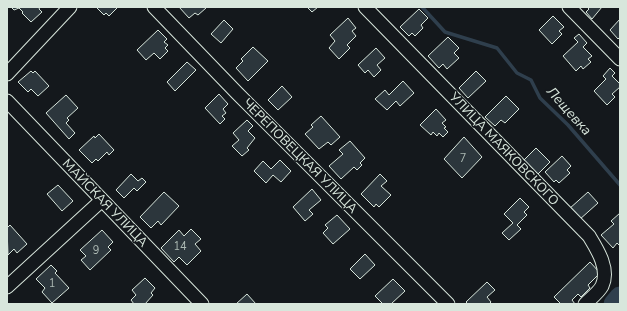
<svg xmlns="http://www.w3.org/2000/svg" width="627" height="311" viewBox="0 0 627 311" font-family="'Nunito Sans',sans-serif">
  <rect width="100%" height="100%" fill="#14181c"/>
  <g fill="none" stroke-linecap="round" stroke-linejoin="round">
    <path stroke="#2f3f4d" stroke-width="3.5" d="M422 7 445 32 497 48 517 73 531 80 540 98 568 125 620 185"/>
    <path stroke="#2f3f4d" stroke-width="21" d="M614 304 620 297"/>
  </g>
  <path fill="#2c363c" stroke="#d8e6dc" d="M11 7H40L39 9 42 12 31 22 22 13 23 12 19 8 14 10Z
    M96 7H118L109 16 106 13 104 15Z
    M179 7H205L206 8 198 15 195 13 189 18Z
    M307 7H318L312 12Z
    M587 7H602L592 19 586 12 589 9Z
    M419 9 428 18 421 25 423 28 415 36 412 33 409 36 400 27Z
    M553 16 564 27 559 31 562 34 552 44 539 30Z
    M348 18 356 28 352 31 356 36 347 45 350 48 339 59 329 48 335 41 330 35Z
    M620 19V37L618 39 610 30Z
    M224 20 233 29 221 43 211 34Z
    M158 30 167 39 164 42 168 45 165 48 168 51 160 59 154 53 146 60 137 50Z
    M579 34 587 43 583 47 592 56 588 59 591 62 583 69 581 66 576 71 563 56 578 42 574 38Z
    M448 37 459 48 454 53 459 58 447 69 443 64 439 68 428 56Z
    M253 47 268 61 248 81 236 68 243 61 241 59Z
    M376 48 385 58 377 65 381 70 374 77 368 70 365 73 358 65Z
    M187 62 196 70 175 91 167 82Z
    M610 68 615 73 612 76 620 84V87L612 94 615 97 607 105 594 91 606 79 603 76Z
    M31 71 33 73 35 71 49 86 38 96 31 89 28 92 18 82Z
    M476 71 486 81 468 98 459 88Z
    M403 81 414 93 400 106 396 101 387 110 375 99 385 90 389 95Z
    M282 86 292 97 278 110 268 100Z
    M219 94 228 104 223 109 226 113 222 116 225 119 220 124 205 108Z
    M66 95 78 108 67 118 69 120 66 123 75 133 69 139 46 113Z
    M506 96 519 109 505 123 501 120 495 126 485 117Z
    M436 109 446 120 442 123 446 127 444 128 448 132 443 137 439 133 437 136 433 132 431 135 420 125Z
    M321 116 340 137 331 145 328 142 319 149 305 134 313 127 311 125Z
    M247 120 253 126 248 131 255 138 247 148 249 150 242 156 232 146 239 140 233 133Z
    M99 134 114 150 109 155 107 152 98 161 96 159 92 163 79 150 94 136 95 138Z
    M464 137 482 157 462 178 444 159Z
    M350 141 365 158 360 163 362 165 357 170 354 167 341 179 329 166 343 154 339 150Z
    M536 148 550 162 538 174 524 160Z
    M562 156 571 166 567 170 570 173 559 183 556 180 554 182 545 172Z
    M280 160 291 171 281 182 273 175 266 183 254 171 263 161 271 169Z
    M131 174 138 181 142 178 146 182 137 191 134 188 124 198 116 190Z
    M380 174 387 181 381 186 391 195 379 207 376 204 374 207 361 194Z
    M58 185 73 201 62 211 47 194Z
    M312 189 321 200 309 210 313 214 305 221 293 207Z
    M164 192 179 206 161 225 158 221 151 228 140 217Z
    M588 192 598 203 579 220 569 209Z
    M520 198 529 207 524 212 527 215 517 225 521 229 509 240 502 233 513 223 504 214Z
    M620 213V246L617 243 613 248 601 235 614 224 611 221Z
    M337 215 350 229 333 244 323 233 328 228 325 225Z
    M10 225 27 244 17 253 14 249 8 255 7 228Z
    M191 229 201 239 195 244 201 251 187 265 179 257 174 262 161 248 179 230 184 236Z
    M102 230 113 242 108 247 111 250 90 270 81 260 86 256 80 250Z
    M365 254 375 265 360 279 350 269Z
    M590 262 600 273 588 285 590 288 581 297 578 294 572 300 575 304H561L554 297Z
    M51 265 57 271 55 273 69 288 52 303 42 292 45 288 36 279Z
    M145 278 155 288 151 293 153 295 145 304H134L131 300 136 295 132 290Z
    M393 279 405 291 391 304H383L375 296Z
    M487 282 495 290 487 297 491 302 489 304H468L466 302Z
    M247 294 256 304H236Z"/>
  <g fill="none" stroke-linecap="round" stroke-linejoin="round">
    <g stroke="#d8e6dc" stroke-width="15">
      <path id="minor" d="M154 7 237 93 448 304
        M365 7 589 236C597 249 610 269 602 286 599 292 590 299 585 304
        M569 7 620 59
        M7 74 70 7
        M7 101 202 304
        M7 287 102 200"/>
    </g>
    <use href="#minor" stroke="#14181c" stroke-width="13"/>
  </g>
  <g text-anchor="middle" dominant-baseline="central" stroke-width="3" stroke-linejoin="round" paint-order="stroke">
    <g font-size="11" fill="#adbab4">
      <text x="463" y="158">7</text>
      <text x="180" y="246">14</text>
      <text x="96" y="250">9</text>
      <text x="52" y="283">1</text>
    </g>
    <g font-size="13" fill="#d8e6dc" stroke="#14181c">
      <text transform="translate(504 149) rotate(46)">УЛИЦА МАЯКОВСКОГО</text>
      <text transform="translate(300 156) rotate(45)">ЧЕРЕПОВЕЦКАЯ УЛИЦА</text>
      <text transform="translate(105 203) rotate(46)">МАЙСКАЯ УЛИЦА</text>
    </g>
    <g font-size="14" font-style="italic" fill="#d8e6dc" stroke="#14181c">
      <text transform="translate(569 111) rotate(48)">Лещевка</text>
    </g>
  </g>
  <rect width="627" height="311" fill="none" stroke="#d8e6dc" stroke-width="16"/>
</svg>
